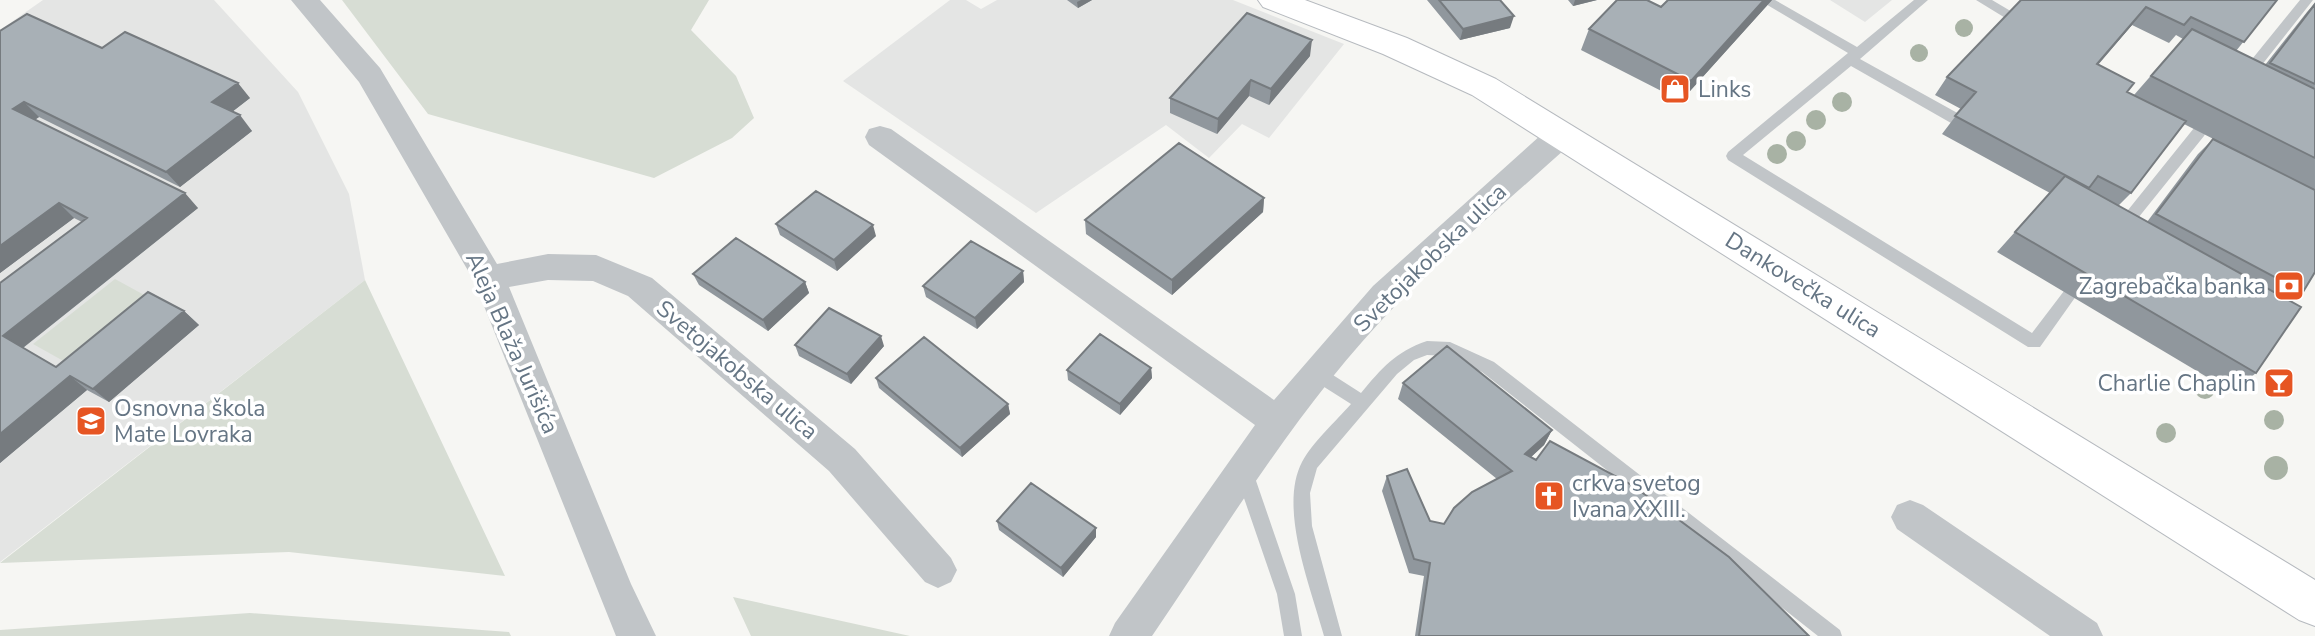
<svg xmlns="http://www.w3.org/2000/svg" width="2315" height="636" viewBox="0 0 2315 636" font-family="'Nunito Sans',sans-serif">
  <rect width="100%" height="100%" fill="#f6f6f3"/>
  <path fill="#e4e5e4" d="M43 0H214L298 92 349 194 365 280 0 562V30Z
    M950 0H966L981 9 997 0H1233L1344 44 1269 138 1242 124 1209 158 1166 125 1036 213 843 81Z
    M1830 0H1892L1865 22Z"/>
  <path fill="#d7ddd4" d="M342 0H709L691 30 736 76 754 118 732 138 654 178 428 114Z
    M115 279 157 302 76 368 33 344Z
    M365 280 505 576 289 552 0 563Z
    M733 597 910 636H751Z
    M250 613 509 632 511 636H0V630Z"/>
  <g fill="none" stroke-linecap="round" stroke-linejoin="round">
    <g stroke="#b6babf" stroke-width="2">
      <path id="secondary" d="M1258 0H1305L1407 38 1496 79 2315 580V626L2299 620 1472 95 1383 54 1263 7Z"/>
    </g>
    <path fill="#c1c5c8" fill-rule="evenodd" d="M1759 0H1775L1857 47 1914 0H1928L1860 59 1961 115 1963 119 1961 123H1951L1851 66 1743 155 2032 333 2064 291H2074L2077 295 2074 299 2040 347H2028L1728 160 1726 156 1728 152 1848 53Z
      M1976 0H1992L2019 16 2012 20 2007 19Z
      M2300 0H2313L2250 80H2240L2238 77 2240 74Z
      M2199 127 2204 128 2206 132 2204 136 2126 233H2116L2114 229 2116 225 2194 128Z
      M1427 341 1450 342 1494 362 1840 630 1842 636H1818L1482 372 1448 356 1427 355 1414 360 1397 374 1317 468 1310 493 1312 526 1342 636H1324C1311 588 1278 508 1302 462 1312 443 1336 421 1351 404L1310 378 1308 373 1310 368 1316 366 1322 368 1361 393C1382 368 1395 352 1427 341Z
      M1244 464 1250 467 1253 472 1295 594 1302 636H1284L1277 594 1235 472 1238 467Z"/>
    <path fill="#c1c5c8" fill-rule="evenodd" d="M291 0H320L380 68 497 264 548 254 596 255 652 278 855 449 951 558 957 570 951 582 938 588 925 582 829 471 628 296 593 281 548 280 509 287 631 584 656 636H616L474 281 359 82Z
      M1562 123 1573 126 1577 134 1573 142C1514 195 1453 247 1397 304 1301 402 1229 523 1152 636H1109L1115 623 1255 425 869 145 865 137 869 129 880 126 891 129 1274 400 1373 286 1551 126Z
      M1910 500 1923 505 2097 623 2103 636H2050L1897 529 1891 517 1897 505Z"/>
    <use href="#secondary" fill="#fff" fill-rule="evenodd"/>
  </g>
  <g fill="#a8b2a4">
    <circle cx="1964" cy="28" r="9"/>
    <circle cx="1919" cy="53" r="9"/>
    <circle cx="1842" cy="102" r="10"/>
    <circle cx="1816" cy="120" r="10"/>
    <circle cx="1796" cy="141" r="10"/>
    <circle cx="1777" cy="154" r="10"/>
    <circle cx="2205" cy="389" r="10"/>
    <circle cx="2274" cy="420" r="10"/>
    <circle cx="2166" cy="433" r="10"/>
    <circle cx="2276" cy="468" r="12"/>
  </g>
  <path fill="#90979d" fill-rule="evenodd" d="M1067 0H1092L1078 8Z
    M1427 0H1500L1510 28 1460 40Z
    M1568 0H1597L1573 6Z
    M1668 0H1772L1681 101 1581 50 1589 29 1661 7Z
    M2021 0H2277L2236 51 2265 65 2307 12 2315 3V272L2303 292 2291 302 2256 373 2232 392 1997 252 2050 193 1942 134 1961 109 1935 95 1947 77ZM2132 25 2169 43 2176 35 2183 39 2134 95 2127 92 2098 65ZM2184 124 2241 153 2213 139 2198 154 2147 222 2118 206 2131 193Z
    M0 31 250 98 232 112 252 131 180 187 39 117 35 120 198 208 23 348 56 367 184 311 199 325 109 402 87 390 0 463V283L82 222 74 218 0 273Z
    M1310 56 1269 105 1249 96 1217 134 1170 113V98Z
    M1264 198 1263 212 1172 295 1086 234 1085 220Z
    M776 224 876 236 837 271 780 235Z
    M1023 271 1024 282 977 329 926 297 923 286Z
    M693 274 805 282 809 293 768 331 699 285Z
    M795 345 884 346 851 384 799 356Z
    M1151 368 1152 378 1120 415 1068 380 1067 370Z
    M876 378 1008 404 1010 414 962 457 879 388Z
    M1403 383 1552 430 1544 445 1531 457 1809 636H1415L1424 576 1409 573 1382 491 1387 476 1430 521 1444 524 1497 479 1398 399Z
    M997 521 1096 537 1063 577 999 530Z"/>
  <path fill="#767b7f" d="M1081 0H1092L1078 8 1077 2Z
    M1575 0H1597L1573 6Z
    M1764 0H1772L1681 101 1691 81Z
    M2146 7 2132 25 2082 82 2097 64Z
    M1514 16 1510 28 1460 40 1463 29Z
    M1312 40 1310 56 1269 105 1271 89Z
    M1251 80 1249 96 1217 134 1218 119Z
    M238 83 250 98 224 118 212 102Z
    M24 102 39 117 28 124 13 109Z
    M240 115 252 131 180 187 166 172Z
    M185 193 198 208 20 350 3 336Z
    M1264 198 1263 212 1172 295V280Z
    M59 203 74 218 0 273V246Z
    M873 225 876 236 837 271 834 260Z
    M1023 271 1024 282 977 329 975 318Z
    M805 282 809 293 768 331 763 320Z
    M184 311 199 325 109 402 93 389Z
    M881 336 884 346 851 384 847 374Z
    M1151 368 1152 378 1120 415V404Z
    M70 376 87 390 0 463V434Z
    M1008 404 1010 414 962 457 960 448Z
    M1552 430 1544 445 1518 469 1525 454Z
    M1096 528V537L1063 577 1061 568Z"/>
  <path fill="#a8b0b6" stroke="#767b7f" stroke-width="2" d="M1439 0H1500L1514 16 1463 29Z
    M1617 0H1647L1661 7 1668 0H1764L1691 81 1589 29Z
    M2021 0H2277L2244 42 2191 17 2184 25 2146 7 2097 64 2134 83 2127 92 2186 121 2131 193 2098 176 2089 188 1955 116 1976 92 1947 77Z
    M2315 4V84L2270 63Z
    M1247 13 1312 40 1271 89 1251 80 1218 119 1170 98Z
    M27 14 102 48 125 32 238 83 212 102 240 115 166 172 24 102 13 109 185 193 3 336 56 367 148 292 184 311 93 389 70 376 0 434V283L87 218 59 203 0 246V31Z
    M2192 29 2315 89V158L2151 76Z
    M2213 139 2315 190V272L2303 292 2156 214Z
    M1179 143 1264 198 1172 280 1085 220Z
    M2065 176 2301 307 2256 373 2015 232Z
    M816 191 873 225 834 260 776 224Z
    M736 238 805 282 763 320 693 274Z
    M971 241 1023 271 975 318 923 286Z
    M829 308 881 336 847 374 795 345Z
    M1100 334 1151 368 1120 404 1067 370Z
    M924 337 1008 404 960 448 876 378Z
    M1447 346 1552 430 1525 454 1536 460 1550 441 1632 485 1729 557 1809 636H1419L1430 563 1414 559 1387 476 1407 469 1430 521 1444 524 1454 508 1472 492 1512 471 1403 383Z
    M1031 483 1096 528 1061 568 997 521Z"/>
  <defs>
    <g id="shop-square" transform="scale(1.575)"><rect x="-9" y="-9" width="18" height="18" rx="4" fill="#e65523" stroke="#fff"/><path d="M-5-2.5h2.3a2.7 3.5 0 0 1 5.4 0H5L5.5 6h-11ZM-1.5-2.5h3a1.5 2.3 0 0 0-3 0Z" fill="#fff"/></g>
    <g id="bank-square" transform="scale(1.575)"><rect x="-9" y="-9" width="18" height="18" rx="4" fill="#e65523" stroke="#fff"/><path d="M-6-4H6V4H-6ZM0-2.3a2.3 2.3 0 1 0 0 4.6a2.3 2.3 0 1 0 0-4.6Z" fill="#fff"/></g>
    <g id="bar-square" transform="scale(1.575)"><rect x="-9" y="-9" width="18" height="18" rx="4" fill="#e65523" stroke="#fff"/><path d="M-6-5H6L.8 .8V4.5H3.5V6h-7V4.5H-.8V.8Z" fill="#fff"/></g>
    <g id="school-square" transform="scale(1.575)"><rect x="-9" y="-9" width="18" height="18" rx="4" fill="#e65523" stroke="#fff"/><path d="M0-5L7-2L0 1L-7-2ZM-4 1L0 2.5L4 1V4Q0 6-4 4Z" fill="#fff"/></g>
    <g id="church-square" transform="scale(1.575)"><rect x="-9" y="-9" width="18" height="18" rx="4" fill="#e65523" stroke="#fff"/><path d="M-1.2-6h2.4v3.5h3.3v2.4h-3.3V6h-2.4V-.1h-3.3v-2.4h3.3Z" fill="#fff"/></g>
  </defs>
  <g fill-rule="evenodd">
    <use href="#shop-square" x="1675" y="89"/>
    <use href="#bank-square" x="2289" y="286"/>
    <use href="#bar-square" x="2279" y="383"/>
    <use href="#school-square" x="91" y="421"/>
    <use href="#church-square" x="1549" y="496"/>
  </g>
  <g text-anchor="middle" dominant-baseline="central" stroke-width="7" stroke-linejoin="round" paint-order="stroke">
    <g font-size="23" fill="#657584" stroke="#fff" text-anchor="start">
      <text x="1698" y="89">Links</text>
      <text x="2266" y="286" text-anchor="end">Zagrebačka banka</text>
      <text x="2256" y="383" text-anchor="end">Charlie Chaplin</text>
      <text x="114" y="408">Osnovna škola<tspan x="114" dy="26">Mate Lovraka</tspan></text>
      <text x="1572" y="483">crkva svetog<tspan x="1572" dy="26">Ivana XXIII.</tspan></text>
    </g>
    <g font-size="23" fill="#657584" stroke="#fff">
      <text transform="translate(1430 258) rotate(-44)">Svetojakobska ulica</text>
      <text transform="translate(1803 285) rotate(32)">Dankovečka ulica</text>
      <text transform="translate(512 343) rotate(66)">Aleja Blaža Jurišića</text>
      <text transform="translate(737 370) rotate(40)">Svetojakobska ulica</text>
    </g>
  </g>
</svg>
